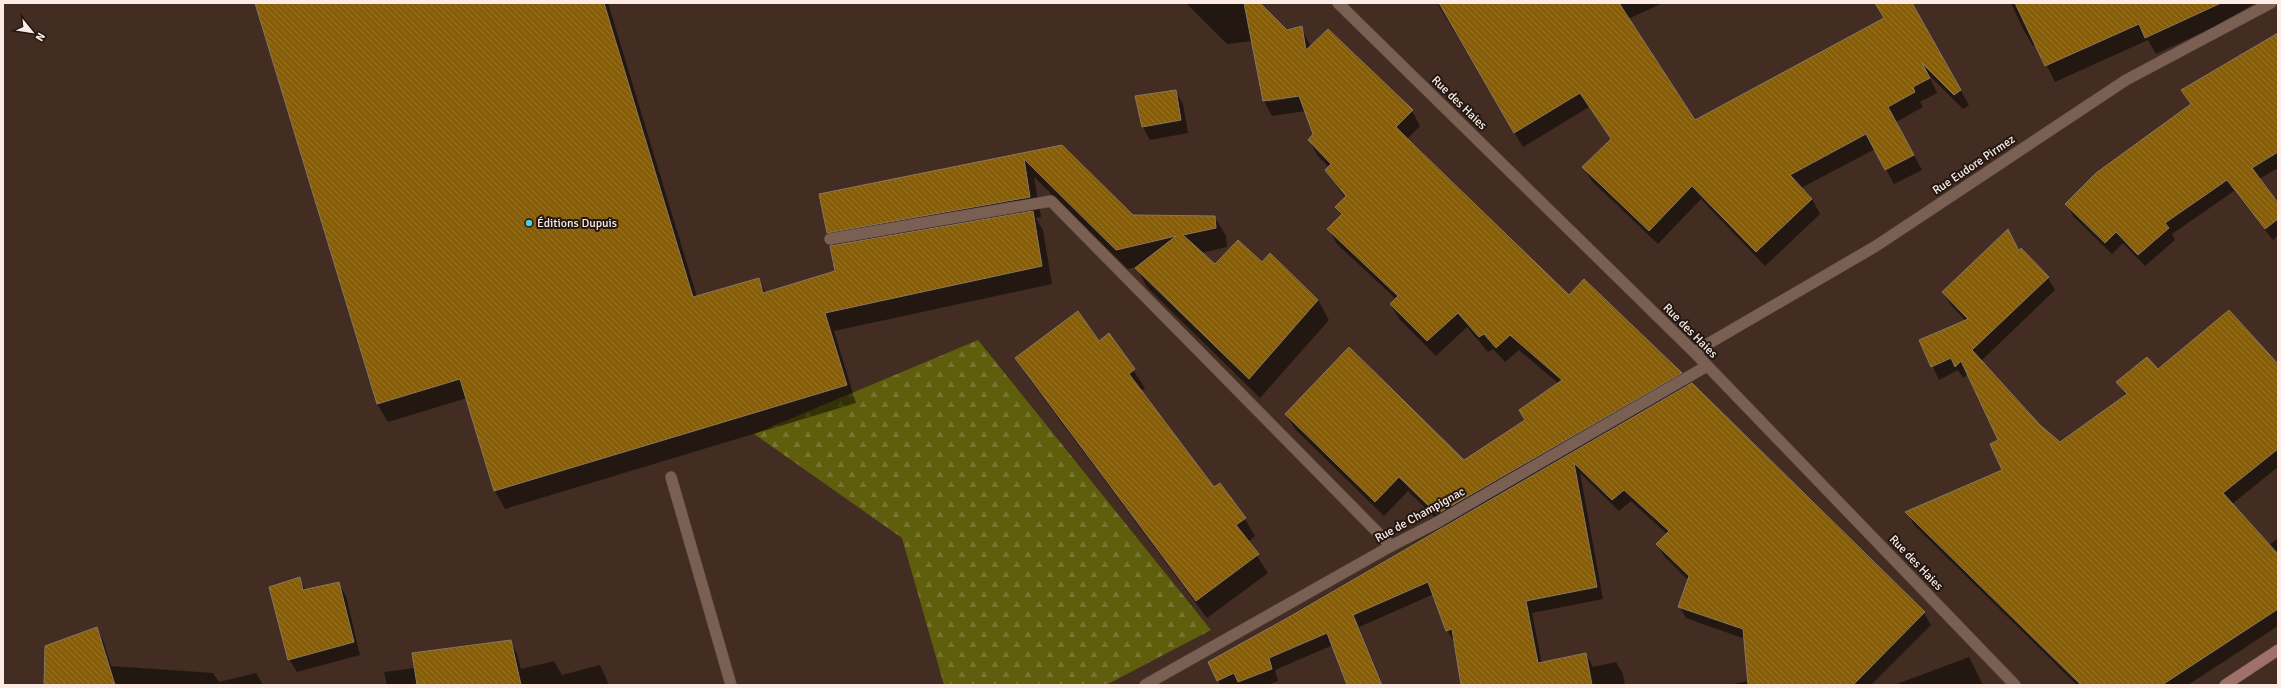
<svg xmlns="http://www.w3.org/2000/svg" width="2281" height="688" viewBox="0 0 2281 688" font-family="Signika,sans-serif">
  <defs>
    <pattern id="forest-firs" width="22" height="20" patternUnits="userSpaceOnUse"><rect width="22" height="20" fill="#5f5e0d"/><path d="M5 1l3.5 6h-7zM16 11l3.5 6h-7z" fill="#777530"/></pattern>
    <pattern id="building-back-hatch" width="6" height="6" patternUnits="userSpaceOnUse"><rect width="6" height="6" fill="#875d05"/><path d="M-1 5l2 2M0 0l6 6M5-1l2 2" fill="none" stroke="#997429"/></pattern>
  </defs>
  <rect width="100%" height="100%" fill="#432c21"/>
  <path fill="url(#forest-firs)" d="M978 340 1211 630 1106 685H944L902 538 754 434Z"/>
  <path fill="#0007" fill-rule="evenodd" d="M256 3H608L697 297 758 279 766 293 836 272V246L828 233 820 195 1062 146 1132 216H1214L1226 236 1227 247 1201 253 1215 265 1262 264 1318 300 1329 320 1260 398 1147 287 1136 267 1128 269 1034 177 1041 217 1036 218 1043 230 1052 284 834 331 856 403 505 509 495 491 467 398 388 422 377 404Z
    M1186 3H1259L1286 31 1301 27 1311 47 1412 111 1420 126 1407 139 1569 296 1681 373 1688 386 1692 384 1924 613 1931 625 1871 685H1728L1748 681 1745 639 1686 618 1679 606 1688 580 1664 556 1657 544 1667 534 1631 501 1619 511 1580 473 1603 599 1532 613 1542 664 1586 654 1593 667 1616 662 1623 674 1625 685H1462L1455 641 1454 642 1447 630 1434 594 1359 627 1383 685H1348L1333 645 1275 670 1278 681 1267 685H1221L1209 662 1444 526 1408 491 1384 516 1295 429 1286 414 1464 461 1526 420 1559 384 1519 350 1505 362 1493 349 1488 352 1467 327 1436 356 1400 320 1391 305 1396 299 1337 244 1329 230 1342 216 1336 207 1345 198 1326 170 1329 167 1317 155 1309 140 1314 135 1306 111 1272 116 1264 101 1253 41 1227 44ZM1304 94V96L1268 102V100Z
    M1437 3H1663L1628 19 1694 121 1885 18 1887 3H1911L1969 105 1963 109 1928 74 1937 93 1920 102 1923 107 1896 122 1922 170 1894 184 1875 149 1801 188 1812 199 1820 214 1765 266 1701 199 1658 244 1592 181 1583 167 1611 140 1589 107 1523 147Z
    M2011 3H2255L2214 27 2156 54 2148 40 2055 82 2036 45 2033 46 2023 29Z
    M2278 34V168L2259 179 2278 204V235L2273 240 2234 191 2172 234 2175 240 2145 266 2123 243 2112 254 2073 216 2067 204 2191 105 2182 90Z
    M1175 91 1183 104 1188 133 1150 140 1143 127Z
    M2015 243 2019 252 2048 278 2055 290 1981 361 2040 426 2060 444 2126 396 2117 382 2158 371 2278 367V467L2232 504 2269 545 2278 538V626L2188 685H2077L1914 525 1907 512 2003 471 2000 441 1968 374 1963 378 1958 370 1939 380 1921 341 1966 321 1951 305 1943 293Z
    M1109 334 1145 388 1141 391 1214 488 1245 519 1255 536 1248 542 1268 573 1207 618 1027 376 1017 359 1099 343Z
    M300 579 306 591 338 583 346 596 360 655 297 672 289 659Z
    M96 628 103 640 111 666 213 673 219 682 256 673 263 685H45Z
    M510 641 517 654 521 669 554 661 562 675 600 665 609 685H387L384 672 415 668Z
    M1969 657 1983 685H1894Z"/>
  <path fill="url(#building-back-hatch)" stroke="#887860" d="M255 3H604L693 297 759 278 763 293 835 271 830 246 1033 211 1042 266 825 313 847 385 494 491 460 379 377 404Z
    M1244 3H1260L1287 30 1302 26 1306 50 1328 29 1413 110 1396 127 1418 149 1569 295 1584 279 1682 373 1437 514 1399 477 1375 502 1285 414 1349 347 1464 460 1525 420 1519 410 1562 380 1510 335 1496 348 1484 334 1479 337 1458 313 1427 341 1390 304 1398 296 1327 229 1342 214 1335 207 1346 196 1325 170 1331 164 1308 140 1313 134 1299 96 1263 101Z
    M1439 3H1619L1695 120 1884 18 1875 3H1912L1961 90 1954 95 1922 63 1930 78 1913 87 1915 92 1888 107 1914 155 1885 170 1866 134 1790 175 1812 199 1756 252 1692 186 1649 231 1582 167 1611 139 1580 93 1514 133Z
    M2015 3H2221L2145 38 2139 24 2045 66Z
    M2278 33V152L2252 168 2278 203V219L2265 229 2227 180 2165 223 2169 228 2138 255 2116 232 2105 243 2065 204 2096 173 2191 104 2181 90Z
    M1176 90 1181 120 1142 127 1135 96Z
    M1062 145 1133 215 1215 216 1216 228 1183 235 1215 264 1238 240 1262 262 1270 253 1318 300 1249 379 1135 268 1176 236 1116 250 1024 159 1030 197 827 233 819 194Z
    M2008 229 2019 251 2021 248 2049 277 1972 350 2040 425 2060 442 2127 394 2116 382 2147 357 2158 369 2229 310 2278 364V449L2223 493 2278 554V609L2162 685H2081L1905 512 2002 470 1990 444 1998 440 1961 361 1955 367 1951 358 1931 367 1919 340 1968 319 1942 292Z
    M1078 311 1099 341 1109 333 1135 369 1129 374 1214 487 1220 483 1246 518 1236 525 1259 554 1196 601 1015 358Z
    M1692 383 1925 612 1853 685H1748L1743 629 1678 607 1689 576 1656 544 1669 531 1624 490 1612 500 1574 463 1597 587 1526 601 1538 663 1586 653 1592 685H1461L1452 629 1446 631 1428 582 1353 615 1382 685H1347L1327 633 1269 658 1272 669 1238 682 1234 673 1217 681 1208 662 1287 618Z
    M300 577 303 590 339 582 354 642 288 660 269 587Z
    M97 627 115 685H44L45 646Z
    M511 640 521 685H417L412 653Z"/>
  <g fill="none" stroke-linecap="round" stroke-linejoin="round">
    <g stroke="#5c483e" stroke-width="12">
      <path id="service" d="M830 239 1051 201 1391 546
        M671 477 731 685"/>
    </g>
    <g stroke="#5c483e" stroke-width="12">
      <path id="minor" d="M1338 3 1694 352 2015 685
        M1694 352 1876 246 2126 80 2271 3
        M1145 685 1391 546 1436 523 1707 366"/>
    </g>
    <g stroke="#5c483e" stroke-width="12">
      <path id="secondary" d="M2225 685 2278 650"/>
    </g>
    <use href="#service" stroke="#7a5f53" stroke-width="11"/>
    <use href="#minor" stroke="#7a5f53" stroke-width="11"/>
    <use href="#secondary" stroke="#a0716b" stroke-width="11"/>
  </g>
  <circle fill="#52ccd5" stroke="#221712" stroke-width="1.5" cx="529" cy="223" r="4"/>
  <g text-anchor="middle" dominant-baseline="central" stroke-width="4" stroke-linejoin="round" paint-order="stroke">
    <g font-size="12" fill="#fcece5" stroke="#221712">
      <text transform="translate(1459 103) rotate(44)">Rue des Haies</text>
      <text transform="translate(1974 165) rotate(-34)">Rue Eudore Pirmez</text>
      <text transform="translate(1690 331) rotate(45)">Rue des Haies</text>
      <text transform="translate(1420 515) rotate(-29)">Rue de Champignac</text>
      <text transform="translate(1916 563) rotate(46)">Rue des Haies</text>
    </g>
    <g font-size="12" fill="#fcece5" stroke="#221712" text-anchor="start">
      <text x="537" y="223">Éditions Dupuis</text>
    </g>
  </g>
  <rect width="2281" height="688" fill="none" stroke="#fcece5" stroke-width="8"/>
  <g transform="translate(32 32) rotate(120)" stroke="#221712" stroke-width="3" paint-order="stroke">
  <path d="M0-3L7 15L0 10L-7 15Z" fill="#fcece5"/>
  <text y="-6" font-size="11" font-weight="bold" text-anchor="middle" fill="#fcece5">N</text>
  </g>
</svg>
